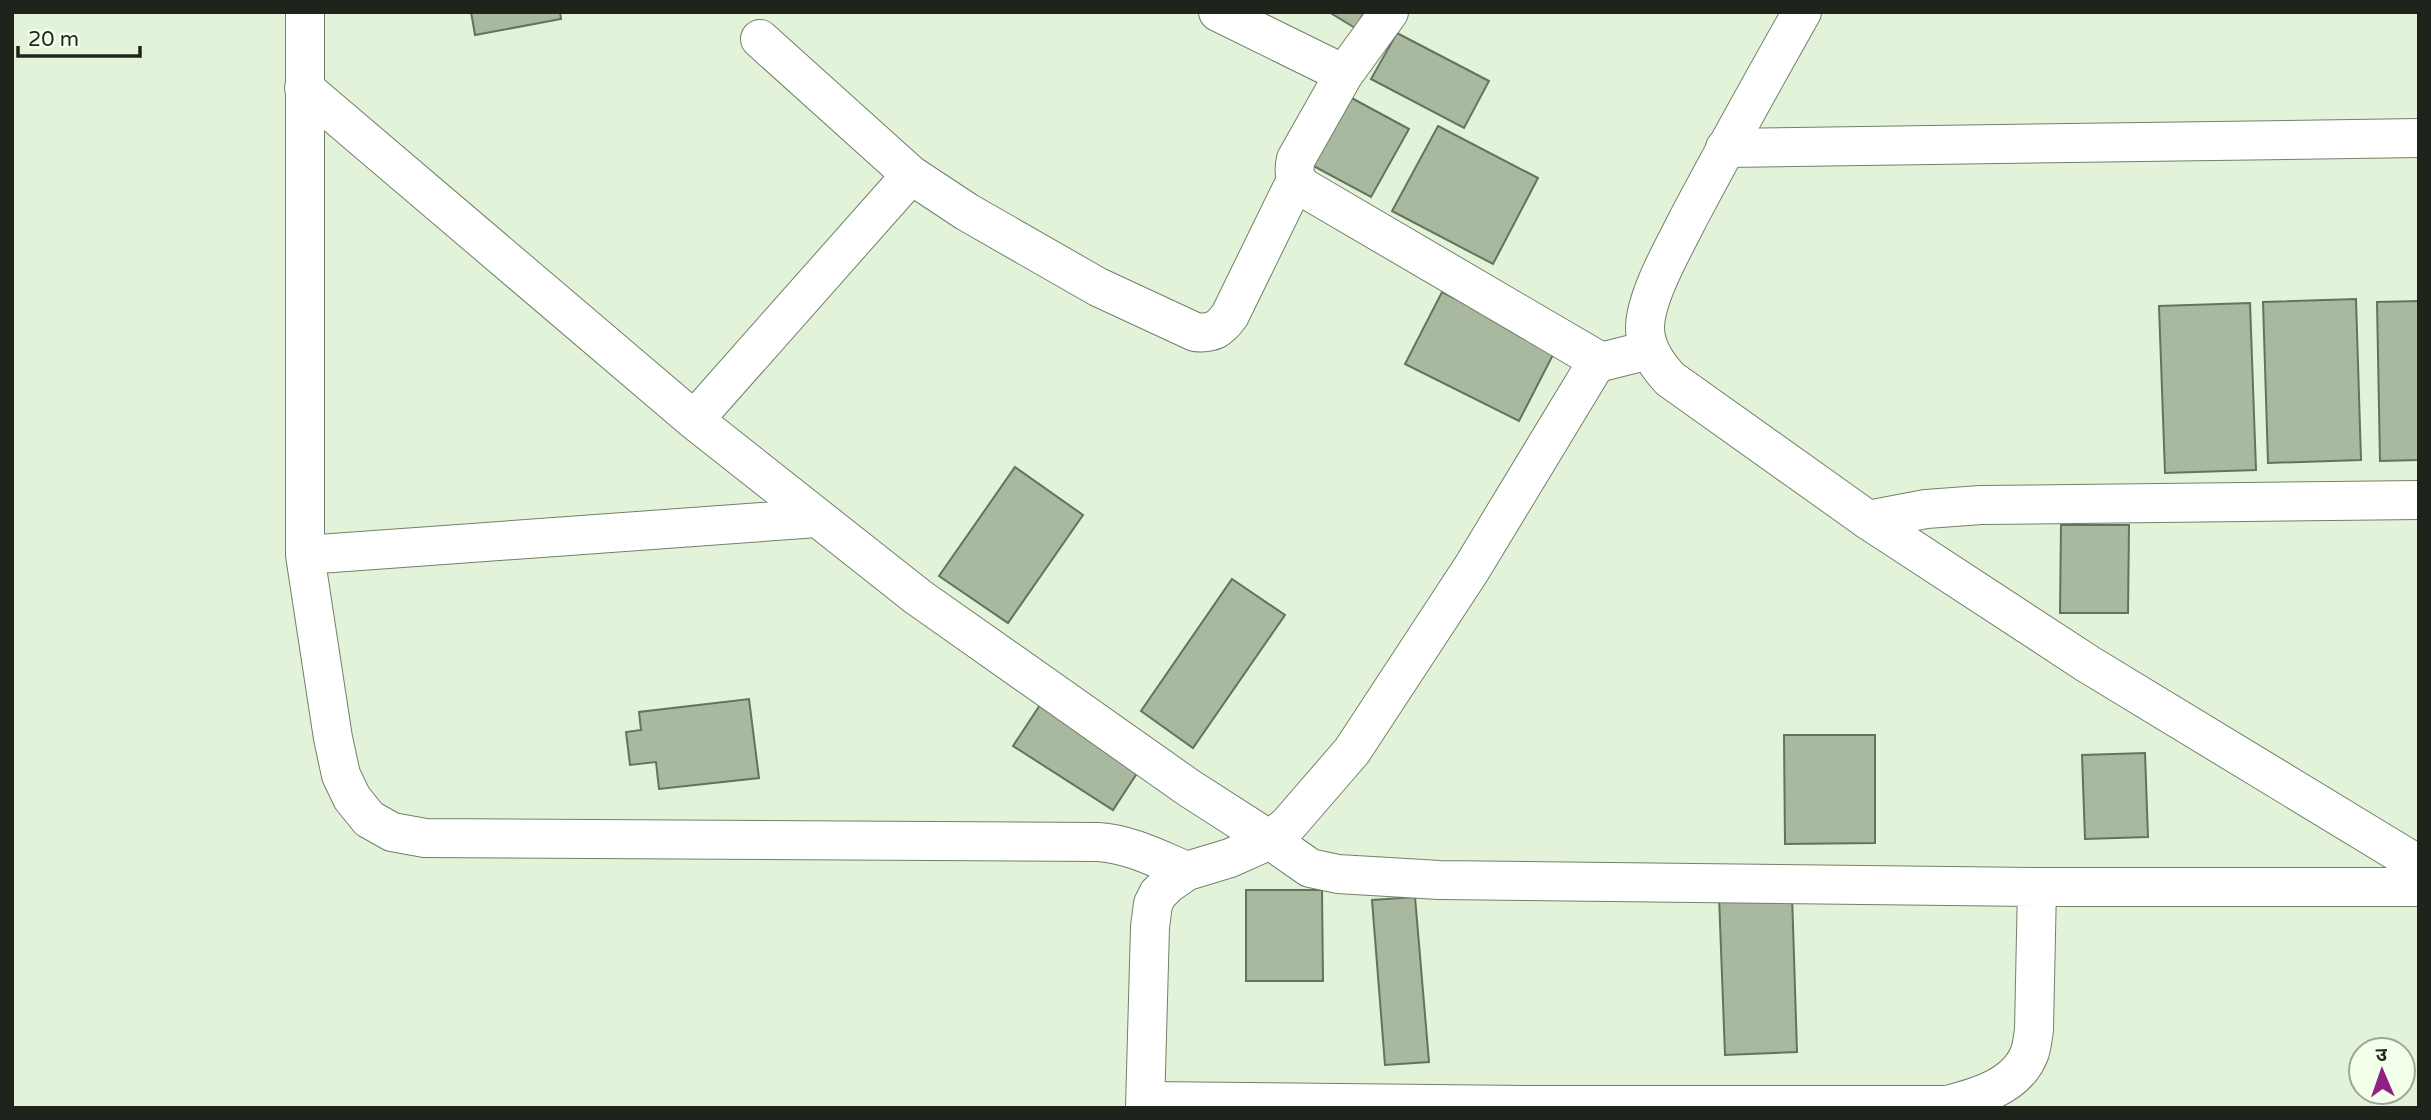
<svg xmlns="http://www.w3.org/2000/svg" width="2431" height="1120" viewBox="0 0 2431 1120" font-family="'Varela Round','Noto Sans Devanagari',sans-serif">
  <rect width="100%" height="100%" fill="#e2f3d9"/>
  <path fill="#a9b9a0" stroke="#64735c" stroke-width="2" d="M471 12H560L561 19 475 35Z
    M1329 12H1365L1355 28Z
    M1397 33 1489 81 1464 128 1371 79Z
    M1346 95 1409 129 1371 197 1308 163Z
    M1438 126 1538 178 1493 264 1392 211Z
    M1442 292 1556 349 1519 421 1405 364Z
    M2356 299 2361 460 2268 463 2263 302Z
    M2419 301V460L2380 461 2377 302Z
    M2250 303 2256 470 2165 473 2159 306Z
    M1015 467 1083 515 1008 623 939 576Z
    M2061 525H2129L2128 613H2060Z
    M1232 579 1285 615 1193 748 1141 711Z
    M749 699 759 778 659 789 656 762 630 765 626 732 641 730 639 712Z
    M1044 699 1143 764 1113 810 1013 746Z
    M1784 735H1875V843L1785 844Z
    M2145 753 2148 837 2085 839 2082 755Z
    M1246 890H1322L1323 981H1246Z
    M1792 894 1797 1052 1725 1055 1719 896Z
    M1415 897 1429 1062 1385 1065 1372 900Z"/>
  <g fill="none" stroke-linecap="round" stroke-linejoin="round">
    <g stroke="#728069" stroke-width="40">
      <path id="street" d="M305 12V555L333 738 341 775 352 798 369 819 392 832 425 838 1098 842C1130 844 1158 859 1187 871
        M1218 12 1344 74
        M1389 12 1344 74 1296 159C1293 172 1294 179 1304 188L1601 362
        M760 39 911 175 967 212 1098 287 1195 332C1213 334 1220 329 1230 315L1296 180
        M304 88 694 420 918 597 1189 788 1270 840 1310 868 1338 874 1439 880 2037 887H2419
        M1725 148 2419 138
        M694 420 911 175
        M1868 520 1926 509 1981 505 2419 500
        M305 555 817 518
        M1146 1101 1527 1105H1947C1978 1097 2018 1086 2030 1052 2032 1045 2033 1037 2034 1030L2037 887
        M1145 1108 1150 927 1153 904 1158 894 1168 884 1187 871 1230 858 1270 840 1288 825 1352 751 1472 568 1595 365 1601 362 1649 350"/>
    </g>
    <g stroke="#728069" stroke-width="40">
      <path id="secondary" d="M1802 12C1763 81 1725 149 1688 219 1674 247 1645 297 1645 328 1645 348 1657 365 1670 379L1868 520 2088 664 2419 865"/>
    </g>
    <use href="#street" stroke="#fff" stroke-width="38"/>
    <use href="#secondary" stroke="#fff" stroke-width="38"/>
  </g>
  <rect width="2431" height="1120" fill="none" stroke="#1e241b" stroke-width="28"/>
  <g transform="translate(2382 1071) rotate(358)"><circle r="33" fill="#f2ffea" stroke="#9da797" stroke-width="2"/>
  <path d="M0-5L12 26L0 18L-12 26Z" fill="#8f2183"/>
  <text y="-10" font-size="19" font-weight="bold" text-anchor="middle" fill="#1e241b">उ</text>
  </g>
  <path d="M18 46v10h122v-10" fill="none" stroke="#1e241b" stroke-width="3.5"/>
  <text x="28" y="46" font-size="21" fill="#1e241b" stroke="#f2ffea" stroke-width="5" paint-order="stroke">20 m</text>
</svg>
